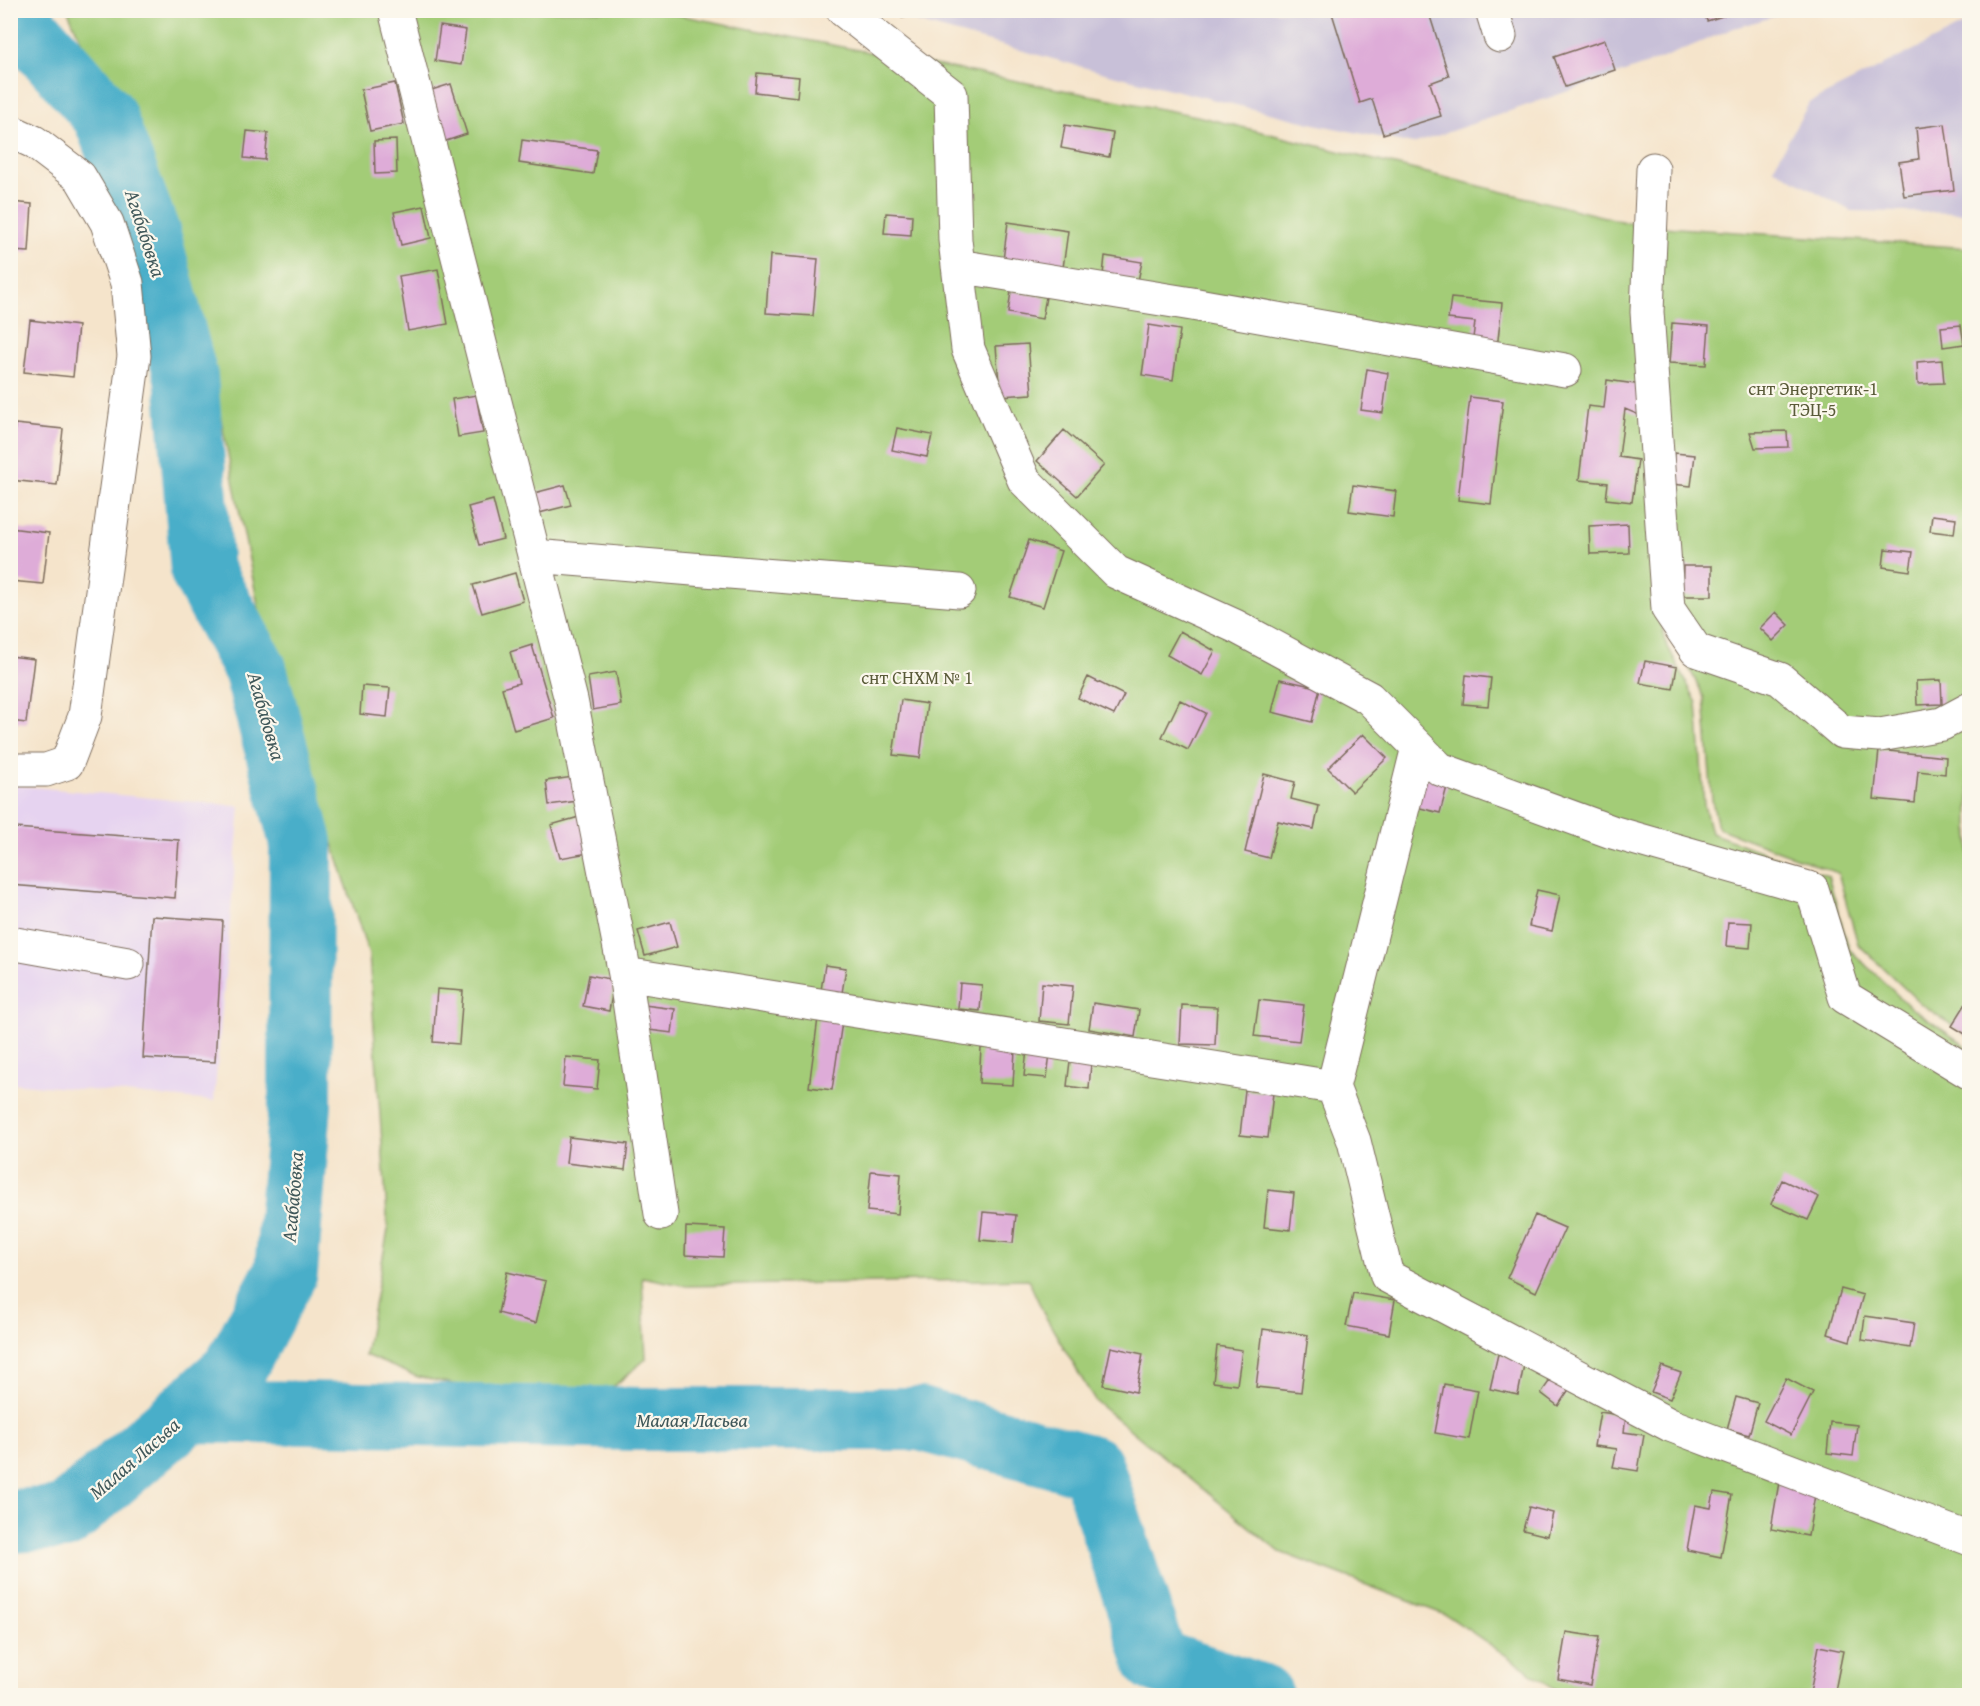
<svg xmlns="http://www.w3.org/2000/svg" width="1980" height="1706" viewBox="0 0 1980 1706" font-family="'Gentium Book Plus',serif">
  <rect width="100%" height="100%" fill="#fbf7ec"/>
  <filter id="ink" filterUnits="userSpaceOnUse"><feTurbulence type="fractalNoise" baseFrequency=".0167" numOctaves="2"/><feDisplacementMap in="SourceGraphic" scale="12" xChannelSelector="R" yChannelSelector="G"/><feConvolveMatrix kernelMatrix="1 2 1 2 8 2 1 2 1" color-interpolation-filters="sRGB"/></filter>
  <filter id="wash" filterUnits="userSpaceOnUse"><feTurbulence type="fractalNoise" baseFrequency=".008" numOctaves="4" result="noise"/><feDisplacementMap in="SourceGraphic" scale="24" xChannelSelector="R" yChannelSelector="G"/><feGaussianBlur stdDeviation="1.35" result="paint"/><feColorMatrix in="noise" values="0 0 0 0 0 0 0 0 0 0 0 0 0 0 0 0 0 1.4 0 .05"/><feComposite in="paint" operator="in"/></filter>
  <g filter="url(#wash)">
    <rect width="100%" height="100%" fill="#f5e4cb"/>
    <path fill="#e6d3f0" d="M10 785 240 806 214 1101 11 1083Z"/>
    <path fill="#c8c0d8" d="M900 11H1794L1734 28 1651 63 1413 144 1319 125 1108 74 902 18Z
      M1969 22V213L1851 211 1773 168 1809 103Z"/>
    <path fill="#a3cc77" stroke="#6f7b4a" stroke-width="1.5" d="M68 11H658L1197 116 1653 229 1663 227 1969 248V1037L1920 1003 1858 944 1838 873 1718 828 1712 800 1704 698 1671 631 1650 526 1664 639 1697 703 1704 805 1711 833 1828 876 1849 949 1911 1008 1969 1048V1695H1564L1448 1616 1280 1552 1095 1401 1045 1316 1028 1279 687 1286 642 1277 646 1359 607 1392 529 1399 418 1377 365 1355 388 1230 369 955 262 625 201 319Z"/>
    <g fill="none" stroke-linecap="round" stroke-linejoin="round">
      <path stroke="#4aaec9" stroke-width="64" d="M11 10 104 115 149 235 186 377 202 571 255 669 301 842 300 1105 286 1272 234 1370 188 1411
        M10 1521 64 1518 188 1411 641 1419H920L1092 1467 1156 1661 1262 1696"/>
    </g>
    <g id="blocks">
      <path fill="#deacd8" d="M901 10H940V12L902 18Z
        M1331 10H1428L1449 76 1430 83 1441 116 1383 134 1372 99 1360 103Z
        M1703 10H1738V11L1707 21Z
        M440 26 466 30 461 65 435 61Z
        M1605 40 1615 70 1565 87 1554 57Z
        M757 73 799 77 797 97 755 92Z
        M395 83 404 124 370 131 361 90Z
        M451 84 467 134 440 143 425 92Z
        M1945 124 1954 190 1904 196 1899 162 1919 159 1916 128Z
        M1065 125 1113 133 1109 157 1061 148Z
        M247 131 268 133 265 160 244 158Z
        M396 140 397 173 375 174 374 141Z
        M522 140 597 150 593 174 519 163Z
        M10 202 32 204 29 252 10 251Z
        M424 206 431 238 401 245 394 212Z
        M886 213 912 215 911 235 884 233Z
        M1008 222 1068 231 1063 268 1003 260Z
        M770 255 818 259 813 316 766 313Z
        M1105 256 1142 262 1138 281 1103 275Z
        M438 269 448 324 408 331 399 276Z
        M1011 291 1046 297 1042 319 1008 313Z
        M1451 298 1502 303 1497 349 1472 346 1475 322 1448 319Z
        M30 320 78 326 73 377 24 372Z
        M1672 323 1709 326 1706 365 1669 363Z
        M1149 325 1180 330 1173 380 1142 375Z
        M1961 325 1964 344 1943 347 1941 327Z
        M1028 344 1032 394 1000 396 996 346Z
        M1942 360 1944 383 1918 384 1917 362Z
        M1367 369 1388 373 1383 413 1361 410Z
        M1607 380 1642 385 1639 415 1625 409 1619 457 1638 460 1632 502 1606 499 1608 483 1579 480 1588 406 1604 408Z
        M476 395 483 433 458 437 452 399Z
        M1470 397 1503 401 1491 504 1458 500Z
        M15 424 63 429 57 485 10 480Z
        M897 428 932 435 927 457 892 450Z
        M1064 430 1104 465 1077 496 1037 461Z
        M1787 431 1788 447 1755 448 1750 432Z
        M1674 453 1695 455 1691 486 1671 484Z
        M565 485 571 505 539 513 534 493Z
        M1353 485 1396 491 1393 517 1349 511Z
        M493 500 503 539 479 545 468 507Z
        M1932 515 1956 518 1954 534 1930 531Z
        M1628 524 1629 553 1590 554 1589 526Z
        M10 528 49 533 43 584 10 581Z
        M1029 540 1061 551 1043 607 1010 597Z
        M1885 549 1913 552 1910 571 1883 567Z
        M1683 566H1712V596H1682Z
        M515 573 523 601 482 613 473 585Z
        M1776 612 1789 625 1773 641 1760 628Z
        M1180 631 1215 651 1202 675 1167 655Z
        M532 645 554 718 514 730 502 688 519 683 510 652Z
        M10 656 34 659 26 723 10 721Z
        M1645 661 1677 667 1673 689 1640 683Z
        M616 672 621 705 593 710 588 677Z
        M1466 675 1491 678 1488 706 1463 704Z
        M1088 677 1124 695 1114 715 1078 698Z
        M1280 679 1320 688 1312 722 1272 712Z
        M1941 680 1942 704 1917 705 1916 681Z
        M362 686 390 688 387 717 360 714Z
        M901 700 927 704 920 758 893 755Z
        M1180 700 1206 713 1188 750 1162 737Z
        M1363 734 1387 758 1352 792 1328 768Z
        M1879 750 1946 757 1945 774 1918 771 1915 803 1874 799Z
        M1264 774 1295 782 1291 799 1319 806 1314 829 1278 821 1269 858 1245 852Z
        M573 777 577 801 549 805 546 781Z
        M1423 777 1448 783 1440 813 1416 807Z
        M579 817 589 853 560 858 551 825Z
        M15 828 179 840 175 898 10 885Z
        M1537 890 1560 895 1552 931 1529 926Z
        M152 916 223 921 215 1062 143 1058Z
        M670 922 677 947 645 956 638 931Z
        M1728 922 1752 923 1750 948 1726 946Z
        M825 965 846 968 842 993 821 990Z
        M589 975 615 980 609 1011 583 1006Z
        M960 983 982 985 980 1011 958 1009Z
        M1042 983 1073 986 1069 1024 1039 1021Z
        M437 989 463 991 459 1044 433 1042Z
        M1970 997V1037L1952 1026Z
        M1259 1000 1304 1005 1299 1041 1254 1036Z
        M1093 1003 1139 1010 1135 1037 1089 1029Z
        M644 1005 675 1009 672 1033 641 1029Z
        M1182 1005 1217 1007 1215 1045 1180 1044Z
        M818 1018 842 1022 832 1090 809 1087Z
        M981 1048 1015 1050 1013 1085 979 1083Z
        M1027 1050 1050 1053 1047 1078 1024 1076Z
        M566 1057 600 1060 597 1089 563 1086Z
        M1070 1061 1091 1063 1089 1089 1067 1086Z
        M1245 1090 1273 1093 1268 1138 1240 1135Z
        M569 1137 628 1144 625 1170 566 1163Z
        M871 1171 901 1174 898 1214 867 1211Z
        M1782 1180 1819 1197 1808 1220 1771 1204Z
        M1268 1190 1294 1193 1290 1230 1264 1227Z
        M983 1212 1016 1215 1013 1243 980 1240Z
        M1535 1215 1565 1228 1536 1292 1507 1278Z
        M686 1227 725 1229 723 1257 685 1255Z
        M507 1272 546 1281 536 1323 498 1313Z
        M1841 1289 1863 1295 1850 1341 1828 1334Z
        M1353 1293 1395 1300 1389 1334 1346 1326Z
        M1865 1316 1914 1323 1910 1348 1862 1340Z
        M1263 1329 1308 1335 1301 1392 1256 1387Z
        M1217 1346 1242 1350 1237 1385 1213 1382Z
        M1111 1347 1143 1354 1136 1392 1103 1385Z
        M1498 1354 1525 1360 1518 1395 1490 1389Z
        M1662 1366 1681 1373 1670 1399 1651 1392Z
        M1553 1376 1570 1388 1558 1406 1541 1393Z
        M1786 1378 1813 1392 1791 1435 1764 1421Z
        M1444 1384 1478 1390 1469 1439 1435 1433Z
        M1736 1397 1758 1403 1749 1435 1727 1429Z
        M1600 1412 1626 1416 1624 1432 1644 1435 1638 1471 1613 1467 1617 1449 1594 1446Z
        M1830 1422 1857 1425 1853 1456 1827 1453Z
        M1779 1482 1816 1489 1808 1536 1771 1529Z
        M1714 1492 1732 1495 1721 1557 1687 1550 1695 1505 1711 1508Z
        M1529 1507 1553 1513 1548 1536 1523 1530Z
        M1566 1632 1599 1637 1590 1685 1558 1679Z
        M1819 1646 1843 1651 1834 1696 1810 1693Z"/>
    </g>
  </g>
  <g filter="url(#ink)">
    <use href="#blocks" fill-opacity="0" stroke="#7c6b5b" stroke-width="1.5"/>
    <g fill="none" stroke-linecap="round" stroke-linejoin="round">
      <g stroke="#7c6b5b" stroke-width="35">
        <path id="minor" d="M395 10 571 700 625 974 661 1214
          M843 10 951 95 955 240 968 349 1024 480 1116 572 1235 626 1369 698 1440 769 1612 832 1812 889 1845 997 1970 1073
          M1492 10 1500 36
          M10 131 34 142 80 177 107 223 127 283 134 356 85 716 67 763 46 770H10
          M1653 169 1647 312 1668 609 1696 650 1780 679 1842 732 1880 735 1942 724 1970 709
          M958 266 1192 304 1565 370
          M534 556 959 591
          M1418 747 1333 1087 1354 1141 1387 1276 1670 1425 1970 1539
          M10 943 128 964
          M625 974 1333 1087"/>
      </g>
      <use href="#minor" stroke="#fff" stroke-width="33"/>
    </g>
  </g>
  <g text-anchor="middle" dominant-baseline="central" stroke-width="4.5" stroke-linejoin="round" paint-order="stroke">
    <g font-size="18" fill="#5a5b39" stroke="#fbf7ec">
      <text x="1813" y="388">снт Энергетик-1<tspan x="1813" dy="21">ТЭЦ-5</tspan></text>
      <text x="917" y="677">снт СНХМ № 1</text>
    </g>
    <g font-size="20" font-style="italic" fill="#40585a" stroke="#fbf7ec">
      <text transform="translate(146 233) rotate(72)">Агабабовка</text>
      <text transform="translate(267 716) rotate(74)">Агабабовка</text>
      <text transform="translate(292 1197) rotate(-85)">Агабабовка</text>
      <text x="692" y="1419">Малая Ласьва</text>
      <text transform="translate(134 1458) rotate(-41)">Малая Ласьва</text>
    </g>
  </g>
  <rect width="1980" height="1706" fill="none" stroke="#fbf7ec" stroke-width="36"/>
</svg>
